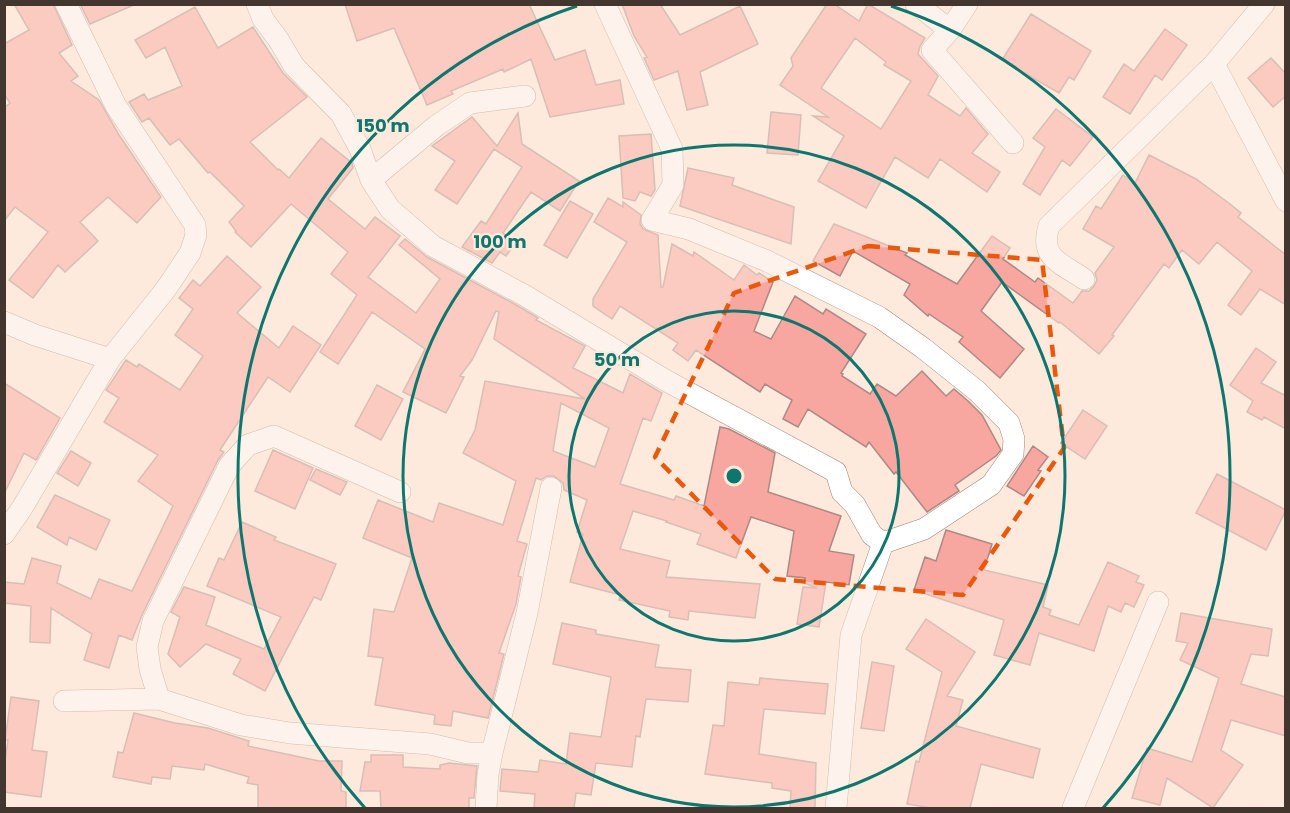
<svg xmlns="http://www.w3.org/2000/svg" width="1290" height="813" viewBox="0 0 1290 813" font-family="Poppins,sans-serif">
  <rect width="100%" height="100%" fill="#fdeadd"/>
  <path fill="#f8a6a0" stroke="#ad8986" stroke-width="1.5" fill-rule="evenodd" d="M14 4H53L72 45 59 53 78 76 71 81 99 100 119 135 161 197 137 223 108 197 80 222 98 241 65 272 58 265 33 298 9 280 48 232 15 207 4 221V108L10 103 4 94V44L29 30Z
    M80 4H136L90 24Z
    M345 4H529L555 60 585 50 596 85 620 80 624 104 550 117 531 59 504 72 503 69 451 91 453 94 427 105 394 28 357 41Z
    M622 4H660L680 35 740 6 758 44 700 72 708 105 687 110 678 71 654 80 644 58 647 57 634 36Z
    M827 4H834L859 21 868 4 925 38 920 46 918 54 938 76 928 95 960 116 966 108 988 134 972 153 1000 172 987 192 940 159 928 178 895 157 866 208 818 181 844 136 813 116 828 117 780 85 793 66 791 58ZM855 38 886 62 884 65 911 81 881 129 821 88Z
    M195 7 218 48 253 27 283 73 307 97 250 142 278 170 279 169 289 178 321 138 352 163 353 168 328 199 365 229 375 217 400 236 368 277 416 313 440 279 399 245 405 239 427 257 518 306 538 318 536 320 585 346 573 368 623 393 630 374 662 393 651 421 643 418 620 484 674 500 676 496 704 506 720 427 729 429 775 453 768 492 841 516 829 551 854 555 849 585 826 582 819 627 797 624 803 587 817 588 804 583 805 578 787 576 794 531 751 517 736 558 697 544 701 534 666 522 667 521 633 511 620 549 670 561 666 577 760 584 755 618 689 611 688 620 669 617 670 611 619 600 621 595 570 582 583 534 577 532 587 500 564 490 563 483 554 476H547L541 480 536 478 517 541 527 544 518 576 521 577 516 604 499 653 504 654 488 718 453 711 451 726 434 724 435 715 375 705 383 658 368 656 374 609 394 612 412 558 363 538 378 500 433 522 439 503 503 525 516 481 463 453 475 430 485 381 585 399 494 339 499 312 496 311 472 360 460 376 464 377 446 413 403 392 425 349 372 312 338 364 320 352 357 295 331 274 348 252 291 204 251 247 235 232 236 231 229 222 244 206 210 172 208 173 179 139 170 145 149 118 142 122 129 102 144 94 148 100 182 86 165 47 146 58 135 40ZM561 403 609 428 595 467 553 451Z
    M1031 14 1091 51 1074 80 1069 77 1059 93 1002 60Z
    M1165 29 1187 45 1162 80 1155 75 1130 114 1103 97 1124 64 1134 71Z
    M1271 58 1286 74V96L1273 107 1248 78Z
    M1056 109 1093 137 1070 166 1062 160 1040 195 1023 184 1045 147 1033 138Z
    M771 112 801 115 798 155 767 153Z
    M518 113 522 144 579 181 560 211 531 192 503 233 516 242 506 256 500 252 492 263 462 247 481 221 486 224 522 167 494 149 457 204 435 190 455 161 432 146 472 117 497 146Z
    M651 134 655 190 651 196 640 192 635 201 623 198 619 136Z
    M1149 155 1196 179 1230 204 1241 213 1238 217 1286 255V305L1260 289 1241 315 1228 305 1252 271 1217 242 1199 264 1182 250 1169 268 1164 264 1112 335 1114 336 1099 354 1060 322 1059 323 1002 282 981 311 1024 349 1000 378 959 342 963 337 929 314 928 316 904 295 910 284 853 251 840 276 813 261 834 224 907 253 905 255 957 284 992 236 1010 248 1003 259 1035 282 1038 278 1073 303 1082 291H1089L1094 286 1097 280 1095 273 1114 247 1083 229 1096 206 1101 209 1123 175 1135 183Z
    M688 168 734 178 732 185 794 207 791 244 680 206Z
    M608 198 623 207V202L641 215 640 224 643 229 658 235 661 287H663L672 244 693 256 694 252 734 280 744 265 757 275 759 273 773 282 754 331 771 339 795 296 823 314 826 309 866 334 841 373 843 374 842 376 870 394 877 384 896 396 922 371 946 396 954 389 968 401 982 415 1001 450 996 456 955 485 959 491 927 512 896 472 894 474 869 442 866 447 808 409 798 427 783 419 792 400 765 384 760 392 696 350 688 361 673 350 678 343 620 306 612 319 593 306V299L627 242 594 222Z
    M570 201 593 214 567 258 544 245Z
    M227 256 261 287 237 313 279 348 293 326 321 345 290 392 268 377 220 450 224 452 218 460 142 615 132 640 119 635 109 668 84 660 92 634 51 608 50 643 30 642 31 606 4 603V582L24 584 32 558 61 566 57 583 91 599 99 579 132 591 173 506 138 481 158 455 104 422 119 398 106 390 126 360 137 367 139 364 180 390 203 356 175 335 193 309 179 298 193 280 200 286Z
    M1256 348 1276 362 1261 383 1286 396V429L1264 417 1262 420 1247 412 1253 401 1230 385Z
    M4 383 60 418 36 460 24 453 4 494Z
    M377 385 403 399 381 440 355 426Z
    M1083 410 1107 426 1085 459 1061 443Z
    M1033 446 1048 457 1038 470 1041 471 1024 496 1007 486Z
    M273 450 313 468 295 509 255 491Z
    M71 451 91 463 78 486 57 473Z
    M316 469 347 482 340 495 310 480Z
    M1217 474 1286 510 1266 550 1196 513Z
    M55 495 110 520 96 550 69 537 67 545 37 527Z
    M242 522 276 537 274 540 336 564 321 600 314 597 265 691 233 674 241 659 206 644 180 667 168 654 180 617 171 612 184 587 215 597 206 625 264 649 281 617 207 586 219 558 224 560Z
    M946 530 992 544 984 570 1048 585 1043 607 1051 610 1049 615 1079 625 1108 562 1139 576 1136 582 1144 585 1134 607 1125 603 1121 612 1108 606 1094 651 1039 633 1030 665 994 655 1004 620 914 590 925 557 936 561Z
    M1181 613 1272 629 1268 656 1251 654 1241 684 1286 697V736L1231 720 1221 750 1243 765 1213 808 1167 778 1160 805 1132 798 1147 748 1192 762 1219 678 1180 660 1188 643 1176 641Z
    M926 619 975 652 947 696 963 700 956 726 1040 749 1033 778 981 764 970 808H931L907 804 916 761 919 762 942 672 906 649Z
    M562 623 596 630V634L659 645 655 667 691 670 688 702 646 699 640 737 636 736 632 767 596 763 591 795 576 793 574 808H534L535 794 500 791 502 769 538 772 540 760 566 764 570 733 601 737 611 677 553 664Z
    M872 662 894 666 884 731 861 728Z
    M760 678 828 684 825 714 764 709 759 754 816 763 815 808H790L791 791 772 788V783L705 774 713 725 724 726 728 682 759 685Z
    M11 697 39 701 32 750 47 752 41 797 4 792V768L8 740H5Z
    M134 713 175 723 208 728 249 741 248 746 319 761H342L341 791 346 792V808H258V785L247 783 249 777 205 764 204 770 172 766 170 779 152 777 151 784 113 777 118 752 123 753Z
    M371 755H403V767L440 769V765L449 763 477 766 474 798H469V808H381L380 791H360L365 762H371Z"/>
  <g fill="none" stroke-linecap="round" stroke-linejoin="round">
    <g stroke="#a08371" stroke-width="22">
      <path id="minor" d="M257 4 263 19 278 39 294 66 341 114 360 149 371 180 390 209 433 246 524 295 665 380 836 472 842 492 855 505 872 535 883 543 851 635 836 808
        M605 4 672 149 673 185 652 220 689 229 767 261 879 317 923 348 977 391 1009 423 1014 439 1013 454 991 485 924 529 883 543
        M916 4 950 30
        M967 4 950 30 932 50 1013 143
        M1214 64 1286 201
        M371 180 436 126 470 103 525 96
        M1084 279C1061 263 1039 258 1049 226L1214 64 1264 4
        M4 322 35 335 110 359
        M4 534 22 508 110 359 166 289 190 253 196 235 195 225 116 106 66 4
        M159 699 150 669 147 647 153 621 229 466 248 445 274 436 400 492
        M64 701 159 699 241 725 290 733 430 744 468 753H492L488 774 486 808
        M492 753 527 613 551 488
        M1073 808 1158 602"/>
    </g>
    <use href="#minor" stroke="#fff" stroke-width="21"/>
  </g>
  <path d="M0 0H1290V813H0ZM868 246 1042 260 1064 448 963 595 775 579 655 457 734 293Z" fill="#fdeadd" fill-opacity=".55" fill-rule="evenodd"/>
  <path fill="none" stroke="#e8590c" stroke-width="4.5" stroke-dasharray="12 8" stroke-linejoin="round" d="M868 246 1042 260 1064 448 963 595 775 579 655 457 734 293Z"/>
  <g fill="none" stroke="#0f766e" stroke-width="3">
    <circle cx="734" cy="476" r="165"/>
    <circle cx="734" cy="476" r="331"/>
    <path d="M365 808A496 496 0 0 1 577 6M891 6A496 496 0 0 1 1103 808"/>
  </g>
  <circle cx="734" cy="476" r="9" fill="#0f766e" stroke="#fdeadd" stroke-width="3"/>
  <g font-size="18" text-anchor="middle" font-weight="bold" fill="#0f766e" stroke="#fdeadd" stroke-width="4.5" stroke-linejoin="round" paint-order="stroke">
    <text x="383" y="132">150 m</text>
    <text x="500" y="248">100 m</text>
    <text x="617" y="366">50 m</text>
  </g>
  <rect width="1290" height="813" fill="none" stroke="#43362e" stroke-width="12"/>
</svg>
